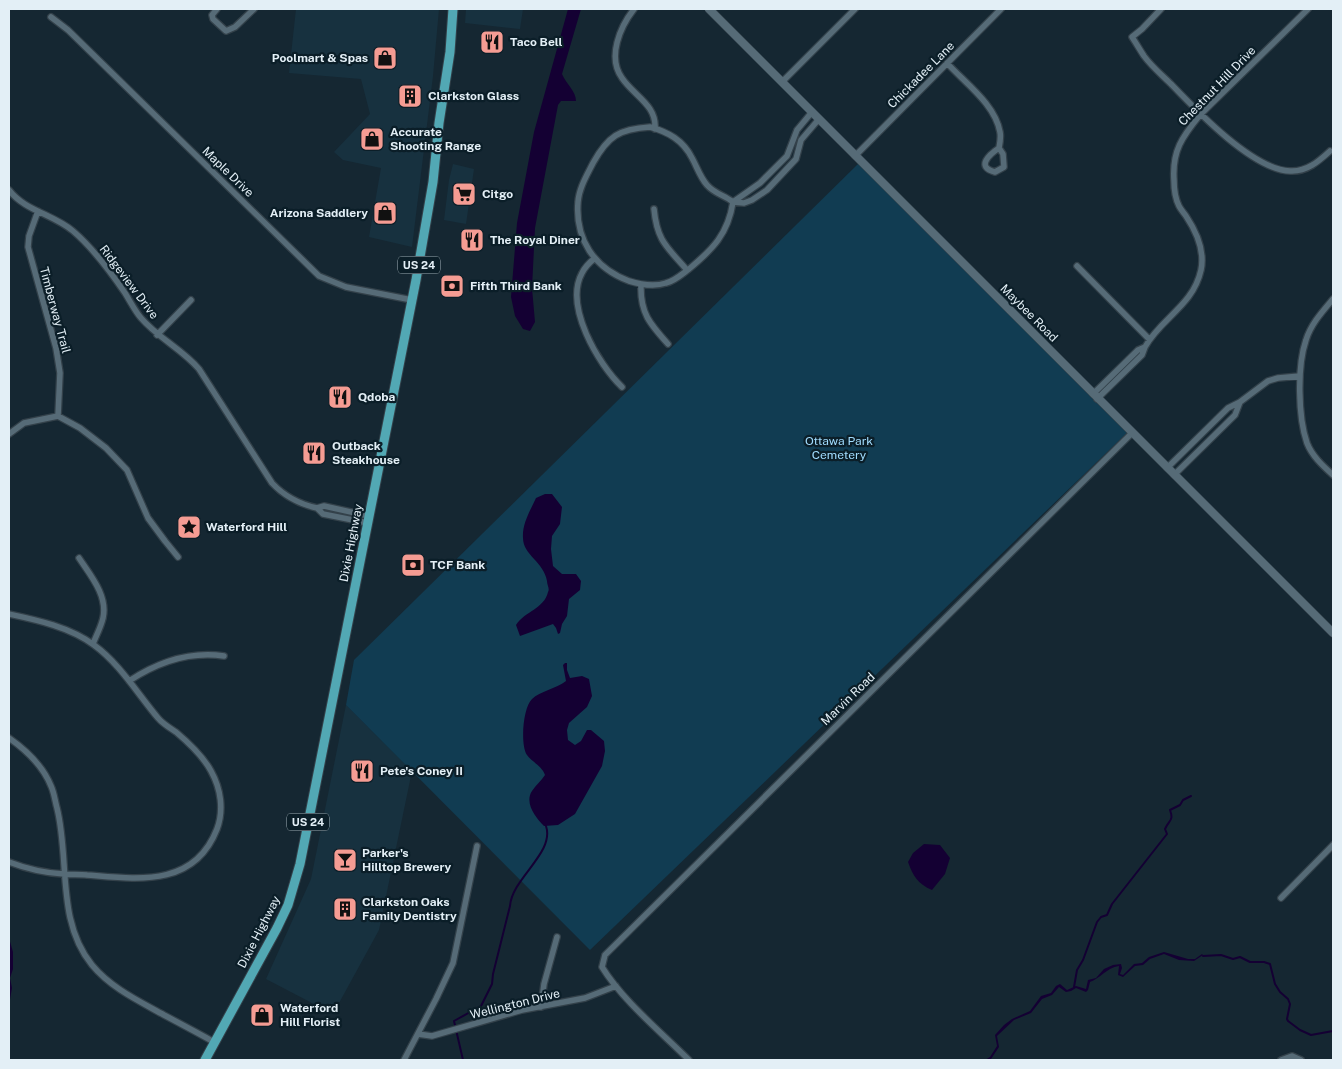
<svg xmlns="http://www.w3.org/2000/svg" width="1342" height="1069" viewBox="0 0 1342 1069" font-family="'Public Sans',sans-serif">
  <rect width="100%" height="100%" fill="#152732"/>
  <path fill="#17313f" d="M296 9H439L433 76 412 247 369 237 381 168 343 160 334 152 370 114 361 79 289 73Z
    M466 9H523L520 29 465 23Z
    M453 164 474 169 466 224 444 220 449 180Z
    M346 705 412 771 379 930 333 1014 266 979 311 879Z"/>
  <path fill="#113c52" d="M859 163 1127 433 590 950 346 705 354 660Z"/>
  <path fill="#140033" d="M568 9H581L562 74C566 84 576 91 576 101H561L558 105 535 228 532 288 535 322 530 331 523 329 515 316 511 297 517 223 534 132Z
    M545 494H552L562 507 560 524 552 536 551 549 553 566 562 574H576L581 581 580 590 569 599 567 616 562 624 560 633 558 634 556 628 553 624 520 636 516 625C525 611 544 609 548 592 550 589 547 585 547 581 544 562 523 555 523 538 522 524 530 511 536 498Z
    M565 663H567V670L570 678 582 676 589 679 592 696 587 707 569 723 567 730 568 740 575 745 581 741 587 730H591L604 741 605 751 602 766 575 814 558 825 544 826C536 818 524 803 532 791 536 785 541 781 545 775 542 766 532 762 527 755 520 745 523 707 532 699 540 691 556 689 566 681L563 665Z
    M924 844 940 845 950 858 945 874 932 890C918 884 913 876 908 862L913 853Z
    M9 938 13 952V969L10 978 12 988 9 1005Z
    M1164 952 1188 959H1195L1202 954 1203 955 1194 961 1179 960 1164 954 1150 959 1143 965 1135 966 1123 977 1118 975 1119 966C1106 968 1101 978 1090 982L1088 990 1086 992 1076 988 1071 991 1066 992 1059 987 1052 995 1042 999 1031 1013 1014 1020 997 1036 999 1047 991 1059 985 1060 990 1057 997 1046 995 1035 1004 1025 1012 1019 1030 1011 1041 996 1051 993 1056 986 1060 984 1067 990 1076 986 1086 989 1088 980 1096 978 1104 969 1113 965 1121 964 1122 968 1120 974 1123 975 1134 964 1142 963 1149 957Z"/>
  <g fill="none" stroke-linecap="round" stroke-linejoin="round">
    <path stroke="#140033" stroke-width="2" d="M1203 956 1221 955 1233 959 1240 957 1250 962H1264L1270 964 1275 984 1280 992 1288 999 1290 1004 1287 1019 1288 1021 1300 1030 1311 1035 1333 1031
      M1074 987 1077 970 1083 960 1097 922 1101 917 1107 915 1112 904 1167 834 1165 829C1169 820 1174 821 1170 810L1180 805 1183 800 1191 796
      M463 1060 454 1021 481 1006 492 984 493 974 510 906C512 878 555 853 546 826"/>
    <g stroke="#33414a" stroke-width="8">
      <path id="street" d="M217 9 212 15 213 19 226 31 235 27 254 9
        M634 9C620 27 607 57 622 78 634 96 657 105 655 129
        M1161 9 1142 29 1132 37C1136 43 1140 50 1144 56 1152 67 1162 75 1171 84 1196 110 1253 170 1290 171 1307 172 1319 161 1330 151
        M51 17 68 30 114 75 319 276 346 287 412 300
        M947 63C965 83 995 104 1000 132 1001 137 1000 143 999 148 990 154 975 167 995 172L1004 167 1003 154 999 148
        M782 82 855 9
        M812 112 797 130 787 156 760 183 733 202 744 203 752 200 767 190 796 159 801 140 819 119
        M650 127C668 132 683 140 692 158 697 167 700 177 707 185 715 194 724 195 733 202 728 234 713 249 689 269 682 274 675 281 666 283 654 287 642 285 629 281 594 268 575 239 578 202 579 188 587 175 593 163 608 136 619 129 650 127Z
        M855 156 1001 9
        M9 190C25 211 53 214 73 231 93 248 110 271 125 293 130 301 135 311 141 318 158 338 182 349 199 369L272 483C285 497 299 504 317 508
        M654 209C657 241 667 247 687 270
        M38 211 29 236 28 247 56 348 60 373 58 416
        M595 258C590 262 585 267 582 273 564 306 598 364 622 387
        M1077 266 1149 339
        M641 285C640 313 650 324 668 344
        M1333 299C1322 312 1311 324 1306 340 1297 366 1298 417 1307 443 1312 456 1323 466 1333 475
        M157 335 191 300
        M1145 347C1161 318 1193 306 1201 270 1205 251 1196 231 1186 216 1184 213 1181 210 1179 206 1175 198 1174 189 1174 180 1172 151 1182 137 1200 115L1308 9
        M1093 394 1138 350 1145 347 1142 355 1097 399
        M1240 402 1268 381 1278 378 1300 376
        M9 434 24 423 58 416 80 428 106 448 127 470 148 518 165 541 178 557
        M1167 468 1228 408 1240 402 1235 415 1174 475
        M368 523 323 514 317 508 324 506 369 516
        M79 558C91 576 108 596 103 618 101 627 96 636 93 644
        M9 614C37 620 70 627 94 645 120 664 137 693 158 718 163 724 170 728 176 732 189 743 203 756 211 771 221 789 224 810 217 829 194 888 137 879 87 875 79 874 71 875 64 874 45 873 27 869 9 862
        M129 681C158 662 190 651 224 656
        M9 738C26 750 43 766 51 786 54 792 55 801 57 808 70 860 56 921 92 965 111 988 139 1001 164 1015 181 1024 198 1033 214 1042
        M1281 898 1333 845
        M541 1007 544 984 557 937
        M418 1034 432 1036 522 1010 585 998 616 986
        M404 1060 436 999 453 963 477 846
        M689 1060C661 1032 623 1001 602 967L605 955 1132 433
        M1281 1060 1292 1056 1301 1060"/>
    </g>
    <g stroke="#33414a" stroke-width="9">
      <path id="secondary" d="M709 9 1333 633"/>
    </g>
    <g stroke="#33414a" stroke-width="11">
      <path id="primary" d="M205 1060 277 928 288 905 300 864 416 280 433 182 439 123 450 52 453 9"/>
    </g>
    <use href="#street" stroke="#566b77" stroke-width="5.5"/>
    <use href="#secondary" stroke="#566b77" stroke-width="8"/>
    <use href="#primary" stroke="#52a8b4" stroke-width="9"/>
  </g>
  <defs>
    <g id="restaurant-square" transform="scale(1.25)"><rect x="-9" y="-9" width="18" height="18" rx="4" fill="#f59c93" stroke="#0b1e28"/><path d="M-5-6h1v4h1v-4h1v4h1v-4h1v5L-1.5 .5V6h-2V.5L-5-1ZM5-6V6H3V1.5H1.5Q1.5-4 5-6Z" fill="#111"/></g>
    <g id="shop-square" transform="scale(1.25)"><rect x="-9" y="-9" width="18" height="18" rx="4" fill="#f59c93" stroke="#0b1e28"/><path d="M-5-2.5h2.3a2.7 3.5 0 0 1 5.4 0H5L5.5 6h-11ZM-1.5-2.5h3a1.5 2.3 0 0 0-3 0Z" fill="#111"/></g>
    <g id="building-square" transform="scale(1.25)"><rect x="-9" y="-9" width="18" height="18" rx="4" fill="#f59c93" stroke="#0b1e28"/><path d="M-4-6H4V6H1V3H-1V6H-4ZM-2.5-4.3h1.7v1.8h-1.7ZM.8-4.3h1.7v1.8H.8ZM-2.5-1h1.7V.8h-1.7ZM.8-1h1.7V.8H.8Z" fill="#111"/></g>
    <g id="supermarket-square" transform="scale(1.25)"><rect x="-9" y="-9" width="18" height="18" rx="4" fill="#f59c93" stroke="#0b1e28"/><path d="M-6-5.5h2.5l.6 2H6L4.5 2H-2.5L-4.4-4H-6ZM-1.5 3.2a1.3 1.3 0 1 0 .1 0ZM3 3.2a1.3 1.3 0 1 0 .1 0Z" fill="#111"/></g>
    <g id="bank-square" transform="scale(1.25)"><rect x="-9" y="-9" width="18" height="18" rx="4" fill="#f59c93" stroke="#0b1e28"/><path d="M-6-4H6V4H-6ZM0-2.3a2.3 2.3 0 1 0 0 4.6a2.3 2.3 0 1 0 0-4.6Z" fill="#111"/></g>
    <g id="sight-square" transform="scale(1.25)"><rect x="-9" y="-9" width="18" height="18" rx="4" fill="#f59c93" stroke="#0b1e28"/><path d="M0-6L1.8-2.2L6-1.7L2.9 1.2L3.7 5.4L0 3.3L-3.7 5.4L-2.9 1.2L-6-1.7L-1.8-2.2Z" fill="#111"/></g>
    <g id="bar-square" transform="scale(1.25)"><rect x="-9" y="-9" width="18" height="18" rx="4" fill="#f59c93" stroke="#0b1e28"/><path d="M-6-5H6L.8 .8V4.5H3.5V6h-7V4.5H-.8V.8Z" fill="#111"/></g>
  </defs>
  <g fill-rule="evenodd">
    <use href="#restaurant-square" x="492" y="42"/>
    <use href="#shop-square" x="385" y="58"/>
    <use href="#building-square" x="410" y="96"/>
    <use href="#shop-square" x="372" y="139"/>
    <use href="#supermarket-square" x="464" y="194"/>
    <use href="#shop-square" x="385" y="213"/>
    <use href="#restaurant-square" x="472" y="240"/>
    <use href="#bank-square" x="452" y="286"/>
    <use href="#restaurant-square" x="340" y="397"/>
    <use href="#restaurant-square" x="314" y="453"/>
    <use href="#sight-square" x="189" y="527"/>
    <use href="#bank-square" x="413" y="565"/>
    <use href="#restaurant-square" x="362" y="771"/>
    <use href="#bar-square" x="345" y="860"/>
    <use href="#building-square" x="345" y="909"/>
    <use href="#shop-square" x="262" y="1015"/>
  </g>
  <g text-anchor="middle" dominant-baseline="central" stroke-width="4.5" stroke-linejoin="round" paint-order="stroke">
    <g fill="#0b1e28" stroke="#a2b0b8" stroke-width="1">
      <rect x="398" y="256.5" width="42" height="17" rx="4"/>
      <rect x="287" y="813.5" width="42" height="17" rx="4"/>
    </g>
    <g font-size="11" font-weight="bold" fill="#e3eff6">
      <text x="419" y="265">US 24</text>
      <text x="308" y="822">US 24</text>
    </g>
    <g font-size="12" font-weight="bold" fill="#e3eff6" stroke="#0b1e28" text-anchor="start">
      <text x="510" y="42">Taco Bell</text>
      <text x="368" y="58" text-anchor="end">Poolmart &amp; Spas</text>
      <text x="428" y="96">Clarkston Glass</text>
      <text x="390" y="132">Accurate<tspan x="390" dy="14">Shooting Range</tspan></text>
      <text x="482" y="194">Citgo</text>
      <text x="368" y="213" text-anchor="end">Arizona Saddlery</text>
      <text x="490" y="240">The Royal Diner</text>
      <text x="470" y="286">Fifth Third Bank</text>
      <text x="358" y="397">Qdoba</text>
      <text x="332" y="446">Outback<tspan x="332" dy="14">Steakhouse</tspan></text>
      <text x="206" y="527">Waterford Hill</text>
      <text x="430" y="565">TCF Bank</text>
      <text x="380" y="771">Pete's Coney II</text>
      <text x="362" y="853">Parker's<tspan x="362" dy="14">Hilltop Brewery</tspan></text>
      <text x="362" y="902">Clarkston Oaks<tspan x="362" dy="14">Family Dentistry</tspan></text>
      <text x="280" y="1008">Waterford<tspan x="280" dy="14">Hill Florist</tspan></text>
    </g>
    <g font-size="12" fill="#e3eff6" stroke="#0b1e28">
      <text transform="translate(921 75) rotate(-45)">Chickadee Lane</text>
      <text transform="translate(1217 86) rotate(-46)">Chestnut Hill Drive</text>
      <text transform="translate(228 172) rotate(44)">Maple Drive</text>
      <text transform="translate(129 282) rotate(53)">Ridgeview Drive</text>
      <text transform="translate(55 310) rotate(75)">Timberway Trail</text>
      <text transform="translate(1029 313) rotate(45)">Maybee Road</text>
      <text transform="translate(351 543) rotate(-79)">Dixie Highway</text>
      <text transform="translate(848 699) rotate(-44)">Marvin Road</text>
      <text transform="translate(259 932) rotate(-63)">Dixie Highway</text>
      <text transform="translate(515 1004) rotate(-14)">Wellington Drive</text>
    </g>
    <g font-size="12" fill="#a1dcfe" stroke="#0b1e28">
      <text x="839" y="441">Ottawa Park<tspan x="839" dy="14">Cemetery</tspan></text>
    </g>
  </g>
  <rect width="1342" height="1069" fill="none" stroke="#e3eff6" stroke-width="20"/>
</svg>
